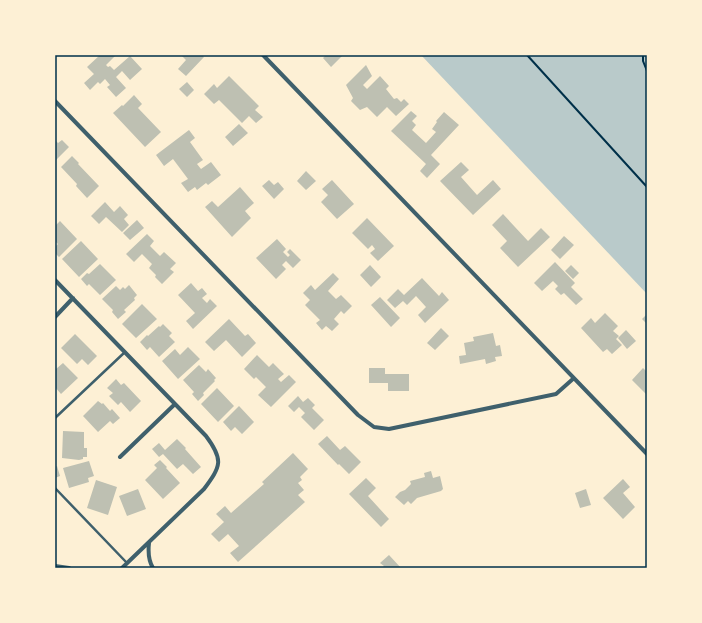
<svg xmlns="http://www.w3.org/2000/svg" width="702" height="623" viewBox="0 0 702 623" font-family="'Work Sans',sans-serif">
  <rect width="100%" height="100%" fill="#fdf0d5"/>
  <path fill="#b9caca" d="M421 55H647V294Z"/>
  <path fill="#bec0b2" d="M100 55H116L106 65 108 67 110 66 114 70 130 56 142 69 130 80 122 71 116 77 126 88 116 97 107 87 110 85 105 79 100 84 98 82 90 90 84 83 94 74 87 67Z
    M181 55H202L204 57 186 76 178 69 186 60Z
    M326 55H343L331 67 323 58Z
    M366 65 372 76 363 85 367 89 380 76 389 86 386 89 394 99 397 98 401 102 404 99 409 104 396 116 387 107 377 117 367 107 360 110 351 101 353 98 346 85Z
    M229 76 259 106 255 110 263 117 256 123 249 116 242 123 219 100 214 104 204 94 214 84 217 88Z
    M187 82 194 90 187 97 179 89Z
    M134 95 142 104 138 108 161 132 145 147 113 113 122 105 123 106Z
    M411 111 417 116 412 121 416 125 412 130 426 143 436 132 432 129 437 122 436 121 444 112 459 125 431 155 440 164 427 178 420 171 426 164 391 131Z
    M239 124 248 133 233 146 225 137Z
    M189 130 195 138 190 142 203 160 197 164 201 169 211 162 221 175 208 185 206 183 197 190 195 187 188 192 181 183 188 179 173 159 164 166 156 155Z
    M55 140 58 143 62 140 69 147 55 161Z
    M72 156 79 163 78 164 99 186 87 198 76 186 77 184 61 167Z
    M461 162 469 170 461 177 477 195 493 180 501 189 473 215 440 181Z
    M306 171 316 181 306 190 297 181Z
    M269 180 274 185 278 182 284 189 274 199 262 186Z
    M332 180 354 204 337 219 321 202 328 195 322 189Z
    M240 187 254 203 245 211 251 218 232 237 205 207 212 201 218 207Z
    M105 202 114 212 120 206 128 215 124 219 129 225 122 232 106 217 99 224 91 216Z
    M503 214 528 241 541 228 550 237 518 267 500 248 507 241 492 225Z
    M367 218 394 246 378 261 370 253 375 249 372 245 368 249 352 233Z
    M137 220 144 228 130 240 123 233Z
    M60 221 77 239 59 257 55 253V247L58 244 55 241V226Z
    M147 234 154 241 150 246 160 256 164 252 176 263 170 269 174 272 162 284 155 277 156 275 149 268 152 264 142 254 134 262 126 254Z
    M564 236 574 245 560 259 551 250Z
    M277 239 286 249 283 252 288 257 290 255 287 252 290 249 301 260 293 268 286 261 282 265 286 269 276 279 256 258Z
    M81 241 98 259 79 277 62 259Z
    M555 262 575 283 571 287 583 299 576 305 564 293 561 295 555 289 558 286 553 281 542 291 534 283Z
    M100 264 116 280 100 295 89 284 87 286 81 279 87 273 89 274Z
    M370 265 381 277 371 287 360 275Z
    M571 265 579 273 573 279 565 271Z
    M333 273 339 279 328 291 336 299 341 295 352 306 344 314 341 311 334 319 339 324 332 331 326 326 322 330 316 323 320 320 305 305 310 300 303 293 311 285 315 290Z
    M422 278 439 296 442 292 449 300 425 323 418 315 426 307 416 296 407 305 403 301 395 308 387 300 398 289 404 295Z
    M191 283 198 291 202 288 207 294 202 298 207 303 210 299 217 306 193 329 186 321 195 313 178 295Z
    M129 285 137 295 134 298 135 300 124 310 126 312 118 319 112 312 113 310 102 299 116 286 120 290 123 287 125 289Z
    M380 297 400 318 391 327 371 305Z
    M142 304 157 319 136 338 122 324Z
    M605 313 618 326 613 331 619 336 616 339 622 345 612 354 607 349 603 352 581 328 591 318 595 323Z
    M647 314V324L642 319Z
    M229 319 245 336 248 334 256 343 242 357 226 340 214 351 205 342Z
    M163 324 172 333 169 336 175 342 159 357 150 347 147 350 140 342 147 335 148 336 159 326 160 327Z
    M441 328 449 336 435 350 427 343Z
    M626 330 636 341 627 349 618 338Z
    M493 333 496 346 500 345 502 356 495 357 496 361 486 364 485 359 460 364 459 356 466 355 464 343 474 341 473 337Z
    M75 334 97 356 88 365 82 359 77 364 61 348Z
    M188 347 200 359 178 379 162 361 175 349 180 355Z
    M257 355 269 367 273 363 284 374 278 379 281 382 289 375 296 382 271 407 258 395 266 387 256 377 254 379 244 369Z
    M63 363 78 378 61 394 55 387V368L56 369Z
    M199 365 206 372 208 369 216 378 214 380 215 381 203 393 204 395 198 401 192 394 194 392 183 380Z
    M369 368H385V374H409V391H388V383H369Z
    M643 368 647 372V395L632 380Z
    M116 379 121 385 124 383 141 401 130 412 121 402 118 405 109 396 113 393 107 388Z
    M217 388 234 406 218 422 201 404Z
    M298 396 303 402 308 398 315 405 312 408 324 420 314 430 301 417 305 413 299 407 294 412 288 406Z
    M98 401 102 404 103 403 110 411 112 409 120 418 113 424 110 421 98 432 83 416Z
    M239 406 254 422 242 434 235 427 231 431 223 422Z
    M63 431 84 432V448H87V457H83V459L79 460 62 458Z
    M327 436 340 450 345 446 361 462 349 474 339 464 338 465 318 444Z
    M177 439 186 448 185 449 201 467 193 474 183 464 177 469 163 454 159 457 152 449 159 443 165 450Z
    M293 453 308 469 300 477 302 480 298 483 304 490 298 495 305 502 238 562 230 553 239 546 228 534 219 542 211 534 224 522 216 514 225 506 231 513 264 484 262 482Z
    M160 460 167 467 166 468 180 483 163 499 145 480 157 468 154 465Z
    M89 461 94 476 88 478 89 482 69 488 63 468Z
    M57 466 60 476 55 478V467Z
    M431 471 433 478 440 476 443 489 441 491 417 498 411 504 408 501 404 505 395 497 400 492 405 490 411 484 410 481 425 477 424 473Z
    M366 478 376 488 368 496 389 519 381 527 349 494Z
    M623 479 630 487 623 493 635 507 623 519 603 498Z
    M96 480 117 487 108 515 87 508Z
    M138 489 146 509 127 516 119 496Z
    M586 489 591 505 580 508 575 493Z
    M389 555 401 568H382L384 566 380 563Z"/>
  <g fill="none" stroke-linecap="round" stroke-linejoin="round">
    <path stroke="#003049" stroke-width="2" d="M527 55 647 187
      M643 55V61L647 71"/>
    <path stroke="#3f606c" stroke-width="2.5" d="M55 418 125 352
      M55 488 127 563"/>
    <path stroke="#3f606c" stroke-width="4" d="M263 55 647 454
      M55 101 358 415 374 427 389 429 556 394 574 378
      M55 280 206 436C224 460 221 466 204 489L122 568
      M55 317 73 298
      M120 457 175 404
      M149 543C148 552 148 560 153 568
      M55 566 69 568"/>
  </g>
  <rect width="702" height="623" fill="none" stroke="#fdf0d5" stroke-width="112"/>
  <rect x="56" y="56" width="590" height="511" fill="none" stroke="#003049" stroke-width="1.5"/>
</svg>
